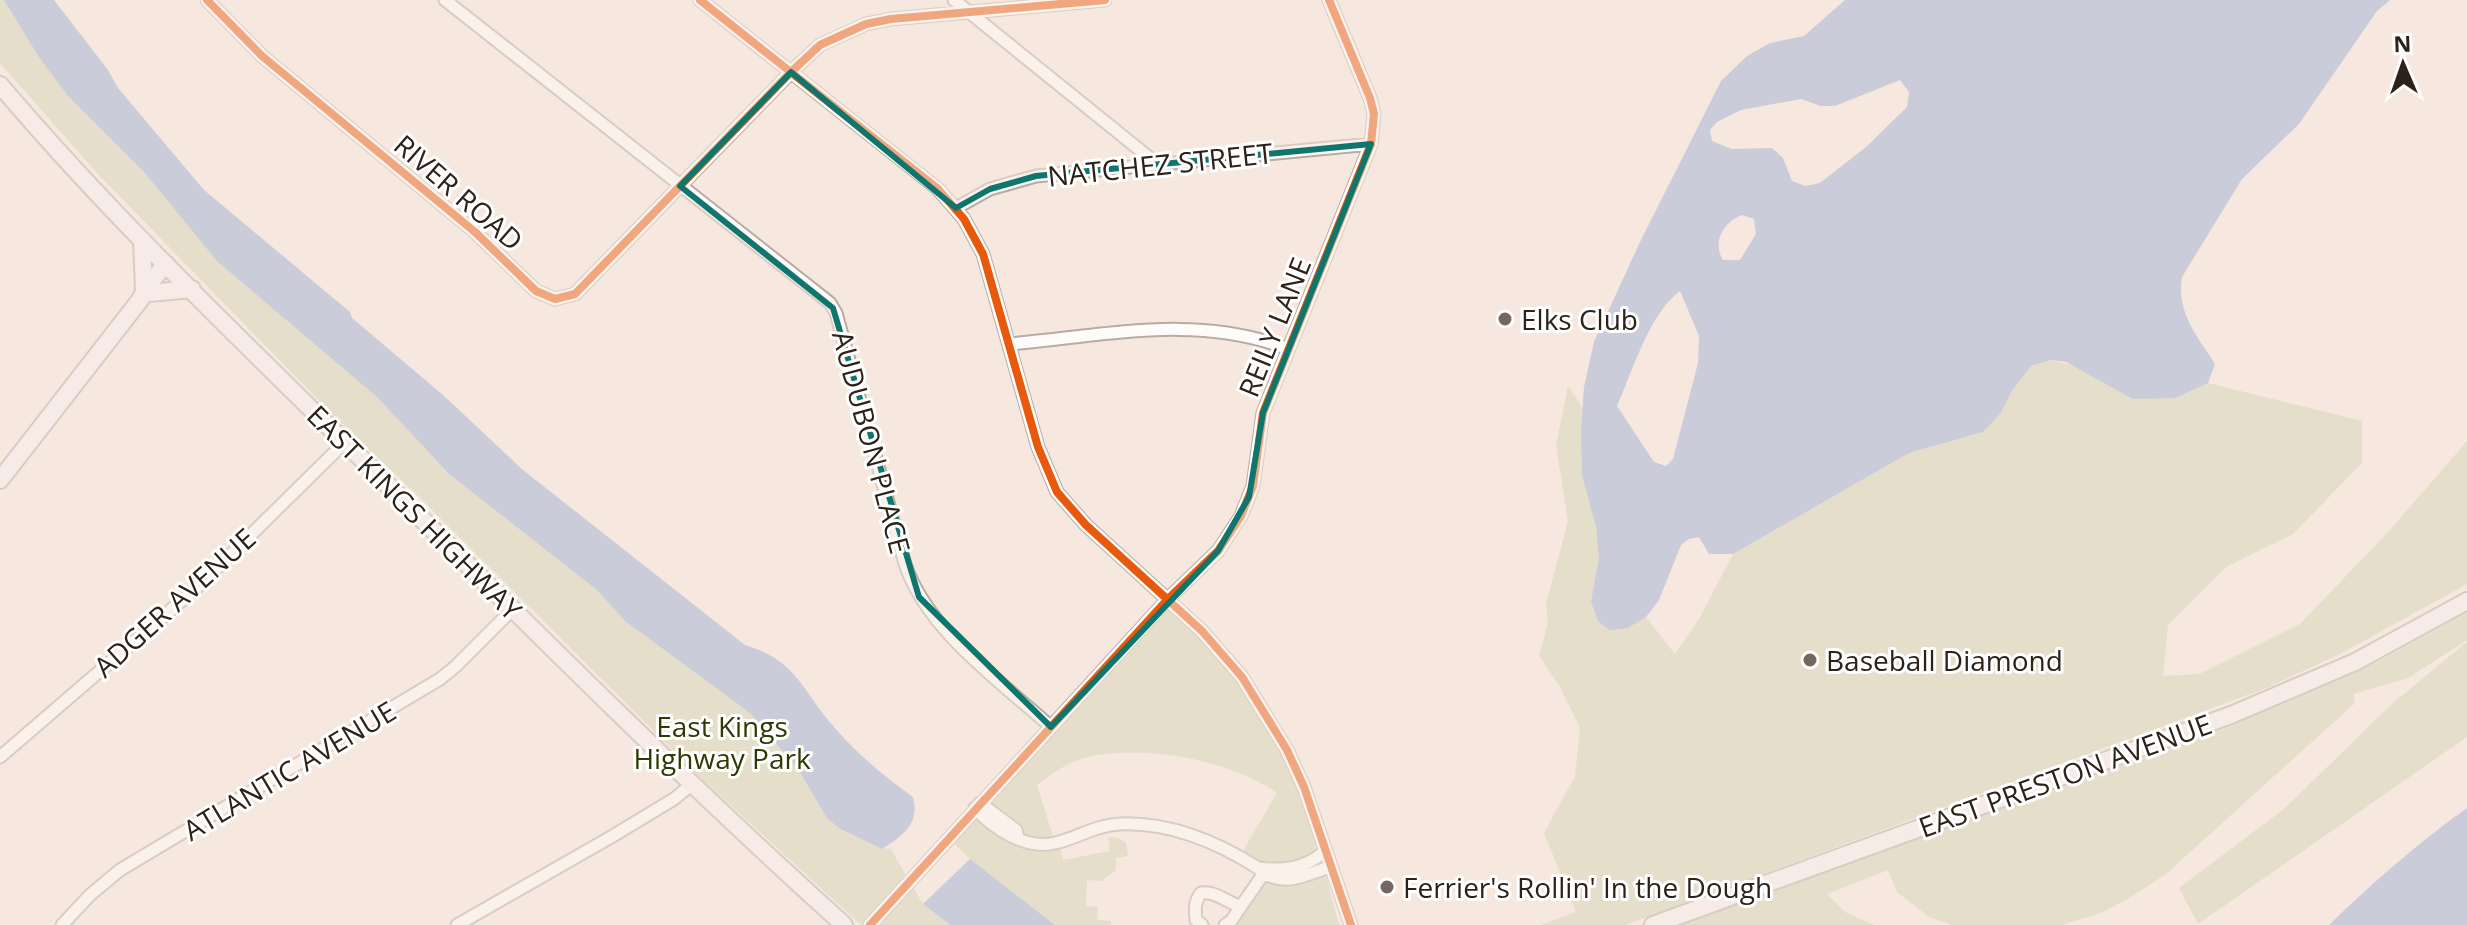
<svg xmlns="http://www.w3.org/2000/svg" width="2467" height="925" viewBox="0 0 2467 925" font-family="'Open Sans',sans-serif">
  <rect width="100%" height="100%" fill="#f6e8df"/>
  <path fill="#d0d3b2" d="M0 0H4C26 31 45 65 68 96L377 397 449 474 597 590 625 621 750 713 798 769 827 818 882 849 890 848 923 904 949 925H861L703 780 414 492 327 409 97 173 0 63Z
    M2050 360 2079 367 2133 399 2208 383 2362 421V463L2293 534 2226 567 2168 625 2163 676 2199 674 2300 624 2390 530 2467 441V584L2342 653 2269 687 1634 922 1625 925H1541L1576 912 1544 833 1575 776 1580 728 1559 685 1539 656 1548 623 1546 604 1568 521 1556 446 1568 386 1582 407 1581 428 1600 558 1591 603 1598 620 1628 628 1646 617 1675 654 1699 619 1733 554 1909 453 1983 432 2000 414 2012 391 2031 366Z
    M1168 599 1242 677 1287 750 1314 816 1316 855 1279 870 1245 859 1244 849 1277 793C1230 761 1155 746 1098 755 1074 758 1055 771 1037 785L1055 843 1060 847 1063 860 1110 851 1108 837 1118 838 1126 843 1128 856 1116 858V870L1101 881 1087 880 1086 906 1098 907 1097 920 1111 921V925H1055L970 859 948 838Z
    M2467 613V640L2408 678 2353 694 2355 703 2166 874 2128 899 2101 913 2062 925H1951L1929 917 1897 892 1888 870 1827 894 1845 912 1874 925H1678L2229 727 2379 661Z
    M2467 642V737L2198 924 2179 888 2284 809 2394 702Z
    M1320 870 1326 876 1339 925H1225L1264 873 1271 879Z"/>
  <path fill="#96aad2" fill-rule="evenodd" d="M4 0H54L108 70 118 88 204 190 350 312 352 318 443 395 523 470 745 645C798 661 801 690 834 727 857 754 885 777 913 797 920 824 903 836 882 849L839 828 827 818 798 769 750 713 625 621 597 590 449 474 377 397 217 261 145 173 68 96 39 57Z
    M1845 0H2390L2377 11 2299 124 2242 179 2182 277C2176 312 2197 336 2215 364L2208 383 2175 398 2133 399 2066 362 2050 360 2031 366 2012 391 2000 414 1983 432 1909 453 1733 554H1709L1699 537 1689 539 1681 545 1659 600 1646 617 1628 628 1609 630 1598 621 1591 602 1599 558 1596 527 1582 475 1581 428 1584 387 1594 342 1640 242 1721 81 1747 56 1770 43 1804 36ZM1900 80 1909 92 1907 107 1866 147 1820 183 1805 186 1792 181 1783 158 1772 148 1732 149 1712 141 1710 130 1717 122 1741 110 1801 99 1821 106H1835ZM1742 215 1754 219 1756 234 1740 260H1723C1712 243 1723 222 1742 215ZM1680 291 1699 336 1698 363 1673 459 1666 466 1654 462 1617 406C1633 370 1649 314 1680 291Z
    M2467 808V925H2329C2372 883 2418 843 2467 808Z
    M970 859 1055 925H950L923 904Z"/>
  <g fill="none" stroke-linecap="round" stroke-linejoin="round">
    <g stroke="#b7aca4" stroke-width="15">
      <path id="street" d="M207 0 262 56 475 232 536 291 555 299 575 294 791 72 820 45 866 24 891 19 1105 0
        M445 0 830 303 836 313 905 564C927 630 1000 681 1051 727
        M700 0 938 189 964 219 983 254 1038 447 1057 492 1086 525 1202 631 1242 677 1287 750 1304 787 1351 925
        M954 0 1156 163
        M956 208 990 189 1036 176 1371 144
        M1009 344C1102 336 1199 313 1288 349
        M0 757 202 583 344 443
        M980 803 1016 830 1018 837
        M975 808C994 829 1026 850 1055 843 1077 838 1096 825 1120 824 1170 822 1217 842 1258 868
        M1324 852C1304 869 1283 871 1258 868 1280 889 1304 876 1329 867
        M62 925 90 895 120 870 440 679 456 666 513 609
        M457 925 611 837 674 799 691 785
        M870 925 1168 599 1218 551 1241 516 1253 486 1263 413 1371 144 1374 114 1370 98 1329 0
        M1202 925 1196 920C1195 910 1194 902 1201 893 1217 891 1225 902 1240 906
        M1225 925 1231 921 1264 873"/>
    </g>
    <g stroke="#b7aca4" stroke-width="20">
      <path id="secondary" d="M0 85C123 230 262 359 396 493 543 640 690 786 844 925
        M142 240 144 290
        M149 293 192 289
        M0 480 140 300 147 286 166 264
        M1653 925 2231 715 2355 662 2467 601"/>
    </g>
    <use href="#street" stroke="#fefcfa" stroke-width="11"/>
    <use href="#secondary" stroke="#f5f0ef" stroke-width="16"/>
    <g stroke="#fff" stroke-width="13">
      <path id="cycleway" d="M207 0 262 56 475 232 536 291 555 299 575 294 791 72 820 45 866 24 891 19 1105 0
        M700 0 938 189 964 219 983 254 1038 447 1057 492 1086 525 1202 631 1242 677 1287 750 1304 787 1351 925
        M870 925 1168 599 1218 551 1241 516 1253 486 1263 413 1371 144 1374 114 1370 98 1329 0"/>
    </g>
    <use href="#cycleway" stroke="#e8590c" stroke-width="8"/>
  </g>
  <path d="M0 0H2467V925H0ZM791 72 956 208 990 189 1036 176 1371 144 1263 413 1249 497 1218 551 1051 727 919 597 833 308 680 186Z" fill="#f6e8df" fill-opacity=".55" fill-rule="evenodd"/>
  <path fill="none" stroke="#0f766e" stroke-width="6" stroke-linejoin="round" d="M791 72 956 208 990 189 1036 176 1371 144 1263 413 1249 497 1218 551 1051 727 919 597 833 308 680 186Z"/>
  <g fill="#73675f" stroke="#fff" stroke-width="3">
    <circle cx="1505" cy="319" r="8"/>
    <circle cx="1810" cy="660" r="8"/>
    <circle cx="1387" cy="887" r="8"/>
  </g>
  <g text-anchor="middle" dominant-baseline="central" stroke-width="6" stroke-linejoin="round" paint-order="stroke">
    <g font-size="28" fill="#2d221a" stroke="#fff">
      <text transform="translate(1160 164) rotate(-6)">NATCHEZ STREET</text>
      <text transform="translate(459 192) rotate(41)">RIVER ROAD</text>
      <text transform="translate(1274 327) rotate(-68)">REILY LANE</text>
      <text transform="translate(872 442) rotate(75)">AUDUBON PLACE</text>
      <text transform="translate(415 512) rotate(45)">EAST KINGS HIGHWAY</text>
      <text transform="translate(174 602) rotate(-42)">ADGER AVENUE</text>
      <text transform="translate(289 770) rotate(-31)">ATLANTIC AVENUE</text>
      <text transform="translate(2065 775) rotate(-20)">EAST PRESTON AVENUE</text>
    </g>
    <g font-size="28" fill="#2d221a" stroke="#fff" text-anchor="start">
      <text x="1521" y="319">Elks Club</text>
      <text x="1826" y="660">Baseball Diamond</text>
      <text x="1403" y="887">Ferrier's Rollin' In the Dough</text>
    </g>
    <g font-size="28" fill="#2e3a01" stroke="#fff">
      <text x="722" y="726">East Kings<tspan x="722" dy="32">Highway Park</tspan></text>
    </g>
  </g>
  <g transform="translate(2403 64) rotate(358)" stroke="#ffffff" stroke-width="6" paint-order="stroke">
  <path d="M0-6L14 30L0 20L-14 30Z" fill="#2d221a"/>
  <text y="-12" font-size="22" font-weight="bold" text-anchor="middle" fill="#2d221a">N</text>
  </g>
</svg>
